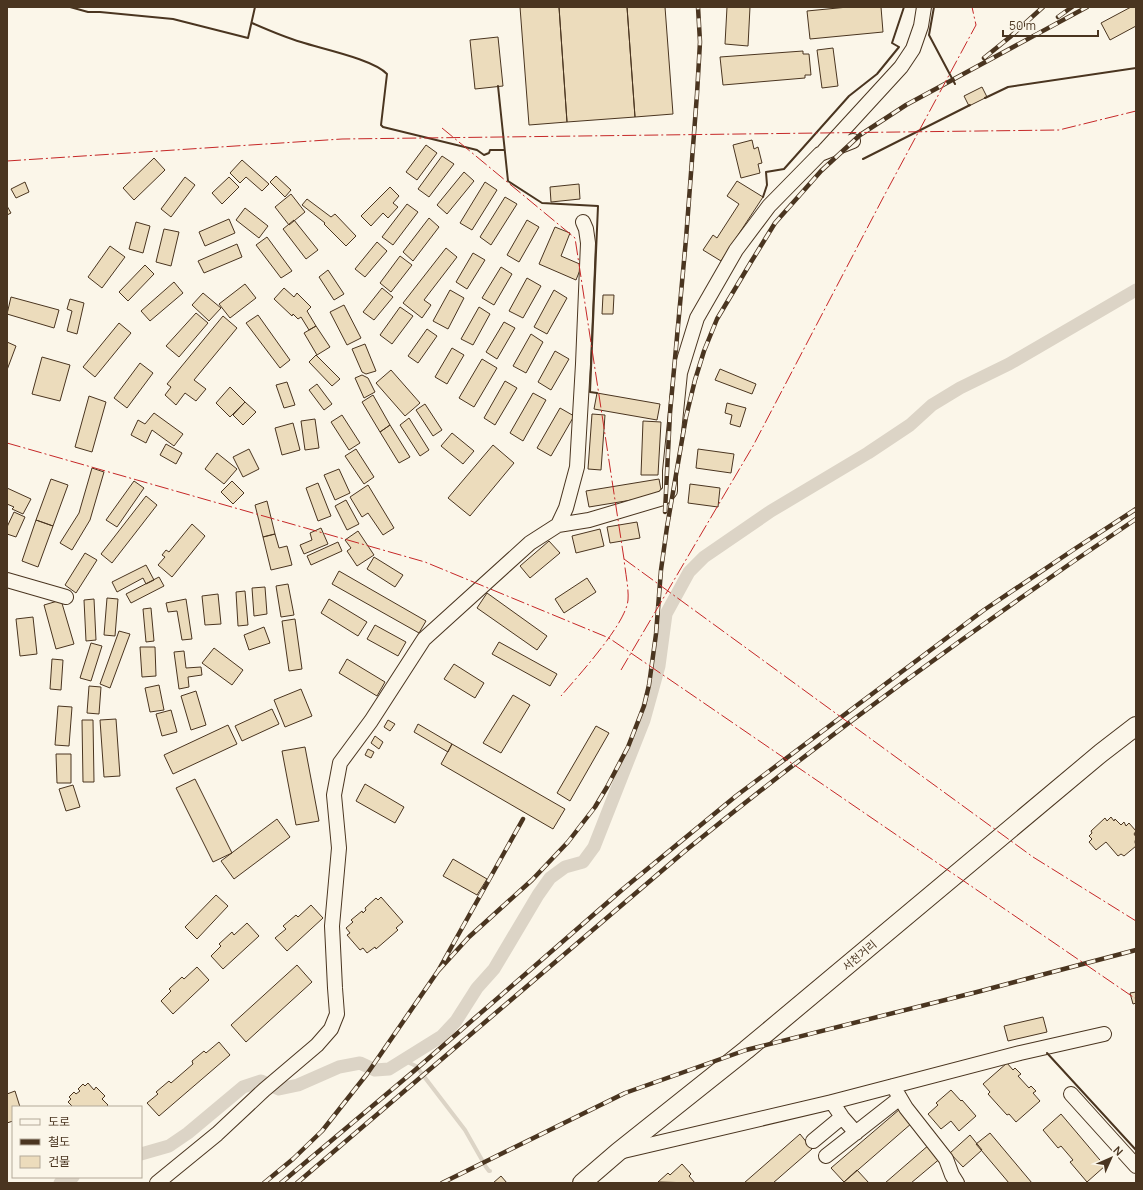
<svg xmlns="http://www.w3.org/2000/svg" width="1143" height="1190" viewBox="0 0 1143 1190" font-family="Manrope,'Noto Sans KR',sans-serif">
  <rect width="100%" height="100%" fill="#fbf6e9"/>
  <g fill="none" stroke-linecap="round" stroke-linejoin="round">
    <path stroke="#dcd4c6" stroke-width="4" d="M405 1061 416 1066 465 1130 486 1167 489 1171H490"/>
    <path stroke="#dcd4c6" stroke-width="13" d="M141 1154 169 1146 188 1133 243 1087 261 1081 279 1089 298 1085 339 1067 360 1063 375 1070 389 1069 442 1036 456 1021 477 988 494 969 538 895 550 878 565 867 583 862 594 847 644 720 659 666 666 614 689 572 704 557 771 511 868 453 910 425 932 405 960 388 1009 364 1136 290
      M60 1183 73 1177"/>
  </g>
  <path fill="#ecdcbc" stroke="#4a3520" d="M520 7H559L567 122 529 125Z
    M559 7H627L635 117 567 122Z
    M627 7H665L673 114 635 117Z
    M727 7H750L748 46 725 44Z
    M848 7H881L883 32 810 39 807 11Z
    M1131 7H1136V26L1110 40 1101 23Z
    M498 37 503 86 475 89 470 40Z
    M833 48 838 86 822 88 817 50Z
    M803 51V54H809L811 75H805V78L723 85 720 57Z
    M982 87 987 97 969 106 964 96Z
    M752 140 754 149 758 147 762 163 758 164 760 173 741 178 733 145Z
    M426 145 437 153 417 180 406 172Z
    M442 156 454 164 429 197 418 189Z
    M154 158 165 170 134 200 123 188Z
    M242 160 269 184 262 191 246 177 240 183 230 173Z
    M464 172 474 181 447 214 437 205Z
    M276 176 291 190 285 197 270 182Z
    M185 177 195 185 171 217 161 209Z
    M229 177 239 187 222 204 212 193Z
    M737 181 763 197 721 261 703 250 713 235 717 238 739 204 727 196Z
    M25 182 29 192 16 198 11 189Z
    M485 182 497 190 472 230 460 223Z
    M579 184 580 199 551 202 550 187Z
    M390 187 399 196 393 203 398 207 388 218 383 213 371 226 361 216Z
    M291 194 305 212 289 225 275 207Z
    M505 197 517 204 491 245 480 237Z
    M307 199 331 217 335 214 356 236 346 246 324 224 325 223 302 205Z
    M407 204 418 212 393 245 382 237Z
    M7 206 11 213 7 215Z
    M245 208 268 226 259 238 236 220Z
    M429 218 439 227 413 261 403 252Z
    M229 219 235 233 205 246 199 232Z
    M294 220 318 250 306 259 283 229Z
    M527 220 539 227 519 262 507 255Z
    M136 222 150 226 143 253 129 249Z
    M555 227 570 233 561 256 582 265 576 280 539 264Z
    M164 229 179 232 171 266 156 262Z
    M267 237 292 271 281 278 256 245Z
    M377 242 387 251 365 277 355 269Z
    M237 244 242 257 204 273 198 261Z
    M110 246 125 257 102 288 88 277Z
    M446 248 457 257 424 300 431 305 422 318 403 303Z
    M473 253 485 260 467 289 456 282Z
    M400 256 412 265 391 292 380 283Z
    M145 265 154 274 128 301 119 292Z
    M501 267 512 274 494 305 482 298Z
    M328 270 344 294 334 300 319 277Z
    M527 278 541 286 523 318 509 311Z
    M174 282 183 293 150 321 141 311Z
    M245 284 256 298 230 318 219 304Z
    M284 288 294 297 297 293 311 307 307 311 316 326 309 330 301 317 298 319 293 314 292 316 274 299Z
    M382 288 393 297 374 320 363 312Z
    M450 290 464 298 448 329 433 321Z
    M554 290 567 298 547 334 534 327Z
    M203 293 221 308 209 321 192 305Z
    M603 295H614L613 314H602Z
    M11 297 59 310 54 328 7 314Z
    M70 299 84 303 77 334 67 331 72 311 67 309Z
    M344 305 361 338 347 345 330 312Z
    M400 307 413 316 392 344 380 335Z
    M479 307 490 314 473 345 461 339Z
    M196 313 208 323 179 357 166 346Z
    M258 315 290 360 280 368 246 323Z
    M223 316 237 328 194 380 206 389 196 401 185 393 176 405 165 395 171 387 167 384Z
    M504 322 515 328 497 359 486 352Z
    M119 323 131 333 95 377 83 367Z
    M316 326 330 347 317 355 304 333Z
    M427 329 437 336 418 363 408 356Z
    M531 334 543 342 526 373 513 366Z
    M7 342 16 346 7 370Z
    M365 344 376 371 366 374 362 372 352 349Z
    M452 348 464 355 447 384 435 377Z
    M555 351 569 359 551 390 538 382Z
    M316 355 340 379 332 386 309 362Z
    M42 357 70 365 60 401 32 394Z
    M482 359 497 368 474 407 459 398Z
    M140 363 153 373 127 408 114 398Z
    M720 369 756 384 752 394 715 380Z
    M391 370 420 403 405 416 376 383Z
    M362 375 368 378 375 392 364 398 355 378Z
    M505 381 517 388 495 425 484 418Z
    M287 382 295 405 284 408 276 385Z
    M317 384 332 404 324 410 309 390Z
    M230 387 245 402 230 417 216 403Z
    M533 393 546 400 523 441 510 433Z
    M597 393 660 404 657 420 594 409Z
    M373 395 390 425 380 432 362 402Z
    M89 396 106 402 92 452 75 447Z
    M245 402 256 412 243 425 233 415Z
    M727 403 746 408 740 427 730 424 732 415 725 413Z
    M425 404 442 430 433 436 416 410Z
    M560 408 574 416 551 456 537 448Z
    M154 413 183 434 174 446 152 430 146 443 131 435 138 420 145 424Z
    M592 414 605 415 601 470 588 469Z
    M342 415 360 443 349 450 331 422Z
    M409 418 429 450 420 456 400 425Z
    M315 419 319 448 305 450 301 421Z
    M643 421 661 422 658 475H641Z
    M293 423 300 450 282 455 275 428Z
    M390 425 410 457 399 463 380 432Z
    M452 433 474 451 463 464 441 446Z
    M166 444 182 453 176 464 160 455Z
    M493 445 514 463 470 516 448 498Z
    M249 449 259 469 243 477 233 457Z
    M356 449 374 477 364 484 345 456Z
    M698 449 734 454 731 473 696 468Z
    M217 453 237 469 224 484 205 469Z
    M92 468 104 472 90 520 72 550 60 543 79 513Z
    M339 469 350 493 335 500 324 475Z
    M51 479 68 485 53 526 36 520Z
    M659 479 662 495 589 507 586 491Z
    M134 481 144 488 117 527 106 520Z
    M232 481 244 493 233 504 221 492Z
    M318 483 331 516 318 521 306 488Z
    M690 484 720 488 718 507 688 503Z
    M368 485 394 528 383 535 368 513 362 517 350 497Z
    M7 488 31 499 23 514 12 509 14 507 7 504Z
    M146 496 157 505 112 563 101 554Z
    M346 500 359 524 347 530 335 506Z
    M267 501 275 534 263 537 255 505Z
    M14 512 25 517 16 537 7 534V527Z
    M36 520 53 526 38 567 22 561Z
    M637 522 640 538 610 543 607 527Z
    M192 524 205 536 172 577 158 565 165 557 162 555 166 550 169 552Z
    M321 528 328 544 304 554 300 545 312 540 310 533Z
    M600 529 604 546 576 553 572 536Z
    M358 531 374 555 357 566 347 551 351 548 345 540Z
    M275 534 279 548 287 546 292 565 271 570 263 537Z
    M549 541 560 553 530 578 520 566Z
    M338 542 342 551 311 565 307 556Z
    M85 553 97 560 76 593 65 585Z
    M374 557 403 575 395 587 367 569Z
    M146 565 154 580 146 584 143 578 117 592 112 582Z
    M339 571 426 621 419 633 332 584Z
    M159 577 164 586 131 603 126 594Z
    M587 578 596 592 564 613 555 599Z
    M288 584 294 615 281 617 276 586Z
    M265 587 267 614 254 616 252 588Z
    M245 591 248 625 238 626 236 592Z
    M487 593 547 636 537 650 477 608Z
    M218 594 221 624 205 625 202 596Z
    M107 598 118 599 115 636 104 635Z
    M94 599 96 640 86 641 84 600Z
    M186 599 192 639 182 640 177 611 168 612 166 603Z
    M329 599 367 622 358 636 321 613Z
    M61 600 74 644 56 649 44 605Z
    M151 608 154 641 146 642 143 609Z
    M33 617 37 654 20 656 16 619Z
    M295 619 302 669 289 671 282 621Z
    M375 625 406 642 398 656 367 639Z
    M264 627 270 643 249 650 244 635Z
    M119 631 130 634 110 688 100 684Z
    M499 642 557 674 550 686 492 654Z
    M91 643 102 646 91 681 80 678Z
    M140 647H155L156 676 142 677Z
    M214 648 243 670 232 685 202 663Z
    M184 651 186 668 201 667 202 675 188 677 189 687 179 689 174 652Z
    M52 659 63 660 61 690 50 689Z
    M347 659 385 682 377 696 339 673Z
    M454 664 484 683 475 698 444 679Z
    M159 685 164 710 150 712 145 688Z
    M89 686 101 687 99 714 87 713Z
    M301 689 312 716 285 727 274 700Z
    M196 691 206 725 191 730 181 696Z
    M513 695 530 705 501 753 483 743Z
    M58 706 72 707 69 746 55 745Z
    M272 709 279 724 242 741 235 726Z
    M171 710 177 732 162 736 156 714Z
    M116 719 120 776 104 777 100 720Z
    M82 720H93L94 782H83Z
    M388 720 395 724 390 731 384 727Z
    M418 724 452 744 448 752 414 732Z
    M228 725 237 744 173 774 164 755Z
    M596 726 609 733 570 801 557 793Z
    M375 736 383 742 379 749 371 743Z
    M452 744 565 809 553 829 441 764Z
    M305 747 319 821 296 825 282 751Z
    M368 749 374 752 371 758 365 755Z
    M56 754H71V783H57Z
    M195 779 232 853 213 862 176 788Z
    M365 784 404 807 395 823 356 801Z
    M73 785 80 807 66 811 59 789Z
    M1111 817 1114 821 1115 819 1121 825 1124 822 1126 826 1129 823 1136 831 1134 834 1136 837 1135 842 1136 846 1124 856 1121 854 1118 856 1106 842 1096 850 1089 842 1092 839 1089 836 1092 833 1091 831 1105 818 1107 821Z
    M277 819 290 837 234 879 221 861Z
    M453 859 487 879 477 895 443 876Z
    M216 895 228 906 197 939 185 927Z
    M381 897 403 922 396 928 398 930 376 949 375 947 367 953 363 948 360 950 347 935 350 933 346 928 353 922 351 920 362 911 363 913 366 910 365 908 376 898 378 900Z
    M311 905 323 918 287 951 275 938 286 929 283 926 296 915 298 917Z
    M247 923 259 936 223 969 211 956 221 946 219 944 232 932 234 935Z
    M297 965 312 982 246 1042 231 1025Z
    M197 967 209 980 173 1014 161 1001 171 991 169 989 182 977 184 979Z
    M1136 992V1003L1133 1004 1130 993Z
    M1043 1017 1047 1032 1008 1041 1004 1026Z
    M219 1042 230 1055 159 1116 147 1103 158 1094 156 1092 169 1081 171 1083 193 1064 192 1061 204 1051 206 1053Z
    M1007 1063 1013 1070 1015 1068 1021 1074 1018 1076 1029 1088 1031 1086 1036 1091 1033 1093 1040 1101 1016 1122 1009 1114 1007 1115 988 1094 990 1092 983 1084Z
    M88 1083 94 1090 96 1087 105 1096 102 1099 108 1105 106 1107H73L68 1102 71 1099 69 1097 74 1092 76 1094 80 1091 78 1089 83 1084 85 1086Z
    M951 1090 961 1101 962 1100 976 1116 959 1131 951 1121 941 1129 928 1114 938 1105 936 1103Z
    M15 1091 20 1107H13V1121L7 1123V1094Z
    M900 1109 912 1123 844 1182 831 1168Z
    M1061 1114 1105 1166 1087 1182 1070 1162 1073 1160 1061 1146 1058 1148 1043 1130Z
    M990 1133 1032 1183H1009L976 1144Z
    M800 1134 812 1149 773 1183H744Z
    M970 1135 982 1150 963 1167 950 1153Z
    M930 1144 942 1157 911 1183H885Z
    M682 1164 691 1174 689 1176 695 1183 658 1182 668 1173 670 1175Z
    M857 1170 869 1183H844V1182Z
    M501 1176 507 1183H493Z"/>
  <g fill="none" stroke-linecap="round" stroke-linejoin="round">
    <g stroke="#4a3520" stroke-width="16">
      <path id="minor" d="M824 151 901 67 913 49 921 26 924 7
        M558 525 566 508 577 467 583 364 588 243 586 229 583 222
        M7 580 66 597
        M893 1086 906 1108 946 1159 952 1175 957 1183
        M1071 1094 1136 1166
        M832 1102 842 1117 856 1133
        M813 1141 842 1117
        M619 1152 832 1102 1020 1053 1104 1034
        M826 1156 900 1098
        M157 1183 217 1134 264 1090 317 1045 331 1029 337 1014 335 988 332 926 339 848 334 795 340 763 371 721 424 639 530 543 558 525 589 520 663 498 670 491V471L680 373 697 318 736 250 769 206 820 154 853 141"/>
    </g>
    <g stroke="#4a3520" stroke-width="20">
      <path id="major" d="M582 1183 618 1152 746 1050 1101 753 1136 726"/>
    </g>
    <use href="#minor" stroke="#fbf6e9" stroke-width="14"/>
    <use href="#major" stroke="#fbf6e9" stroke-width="18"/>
    <g stroke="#4a3520" stroke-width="4.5">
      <path id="rail" d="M1058 17 1072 7
        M984 58 1010 37 1043 7
        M665 512 670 413 686 239 697 94 700 42 698 7
        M438 971 469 937 532 880 568 842 595 807 607 787 628 747 644 706 649 685 656 634 661 570 667 527 686 417 695 380 704 351 717 319 751 262 775 223 821 171 860 135 906 105 1087 7
        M264 1183 293 1159 322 1131 367 1074 438 971 523 819
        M281 1183 414 1071 623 889 736 796 984 610 1076 548 1136 509
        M297 1183 685 851C830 733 981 623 1136 519
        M442 1183 625 1093 746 1050 977 992 1136 950"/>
    </g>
    <use href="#rail" stroke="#fbf6e9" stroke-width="3" stroke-dasharray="9" stroke-linecap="butt"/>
    <path stroke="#4a3520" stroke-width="2" d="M70 7 88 12H100L173 19 248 38 255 7
      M934 7 929 35 955 84
      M252 23C268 30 284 37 301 42 322 49 373 59 387 74L381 125 383 127 477 150 484 155 489 153 490 150H504
      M498 86 508 181 542 203 598 206 590 392 597 393
      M985 98 1008 87 1136 68
      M863 159 970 105
      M763 197 767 185 766 172 784 169 849 96 877 74 899 47 892 43 904 7
      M1047 1053 1136 1150"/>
    <path stroke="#c62828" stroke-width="1" stroke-dasharray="14 3 2 3" stroke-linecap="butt" d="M442 128 575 238 624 559C625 571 629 589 628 600 626 624 578 676 561 696
      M7 161 342 139 1059 130 1136 111
      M7 443 425 562 609 638 1136 999
      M624 559 1033 857 1136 921
      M621 670 753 446 884 196 976 25 972 7"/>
  </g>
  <g text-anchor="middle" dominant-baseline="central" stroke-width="3" stroke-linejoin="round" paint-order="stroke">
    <g font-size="11" fill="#4a3520" stroke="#fbf6e9">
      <text transform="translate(859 955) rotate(-40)">서천거리</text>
    </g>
  </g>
  <rect width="1143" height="1190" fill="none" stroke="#4a3520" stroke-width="16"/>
  <rect x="12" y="1106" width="130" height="72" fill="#fbf6e9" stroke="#b4a999"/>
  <rect x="20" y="1119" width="20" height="6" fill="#fbf6e9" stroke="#b4a999"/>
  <text x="48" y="1126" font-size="12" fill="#4a3520">도로</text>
  <rect x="20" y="1139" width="20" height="6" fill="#4a3520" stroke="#b4a999"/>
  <text x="48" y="1146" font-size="12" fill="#4a3520">철도</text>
  <rect x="20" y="1156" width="20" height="12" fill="#ecdcbc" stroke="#b4a999"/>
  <text x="48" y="1166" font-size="12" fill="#4a3520">건물</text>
  <g transform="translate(1111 1158) rotate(45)" stroke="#fbf6e9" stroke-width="3" paint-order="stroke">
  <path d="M0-3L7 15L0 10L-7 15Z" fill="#4a3520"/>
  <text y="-6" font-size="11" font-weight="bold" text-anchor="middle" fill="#4a3520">N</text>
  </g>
  <path d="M1003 30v6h95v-6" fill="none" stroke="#4a3520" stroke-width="2"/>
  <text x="1009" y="30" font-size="12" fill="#4a3520" stroke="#fbf6e9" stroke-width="3" paint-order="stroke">50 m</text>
</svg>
